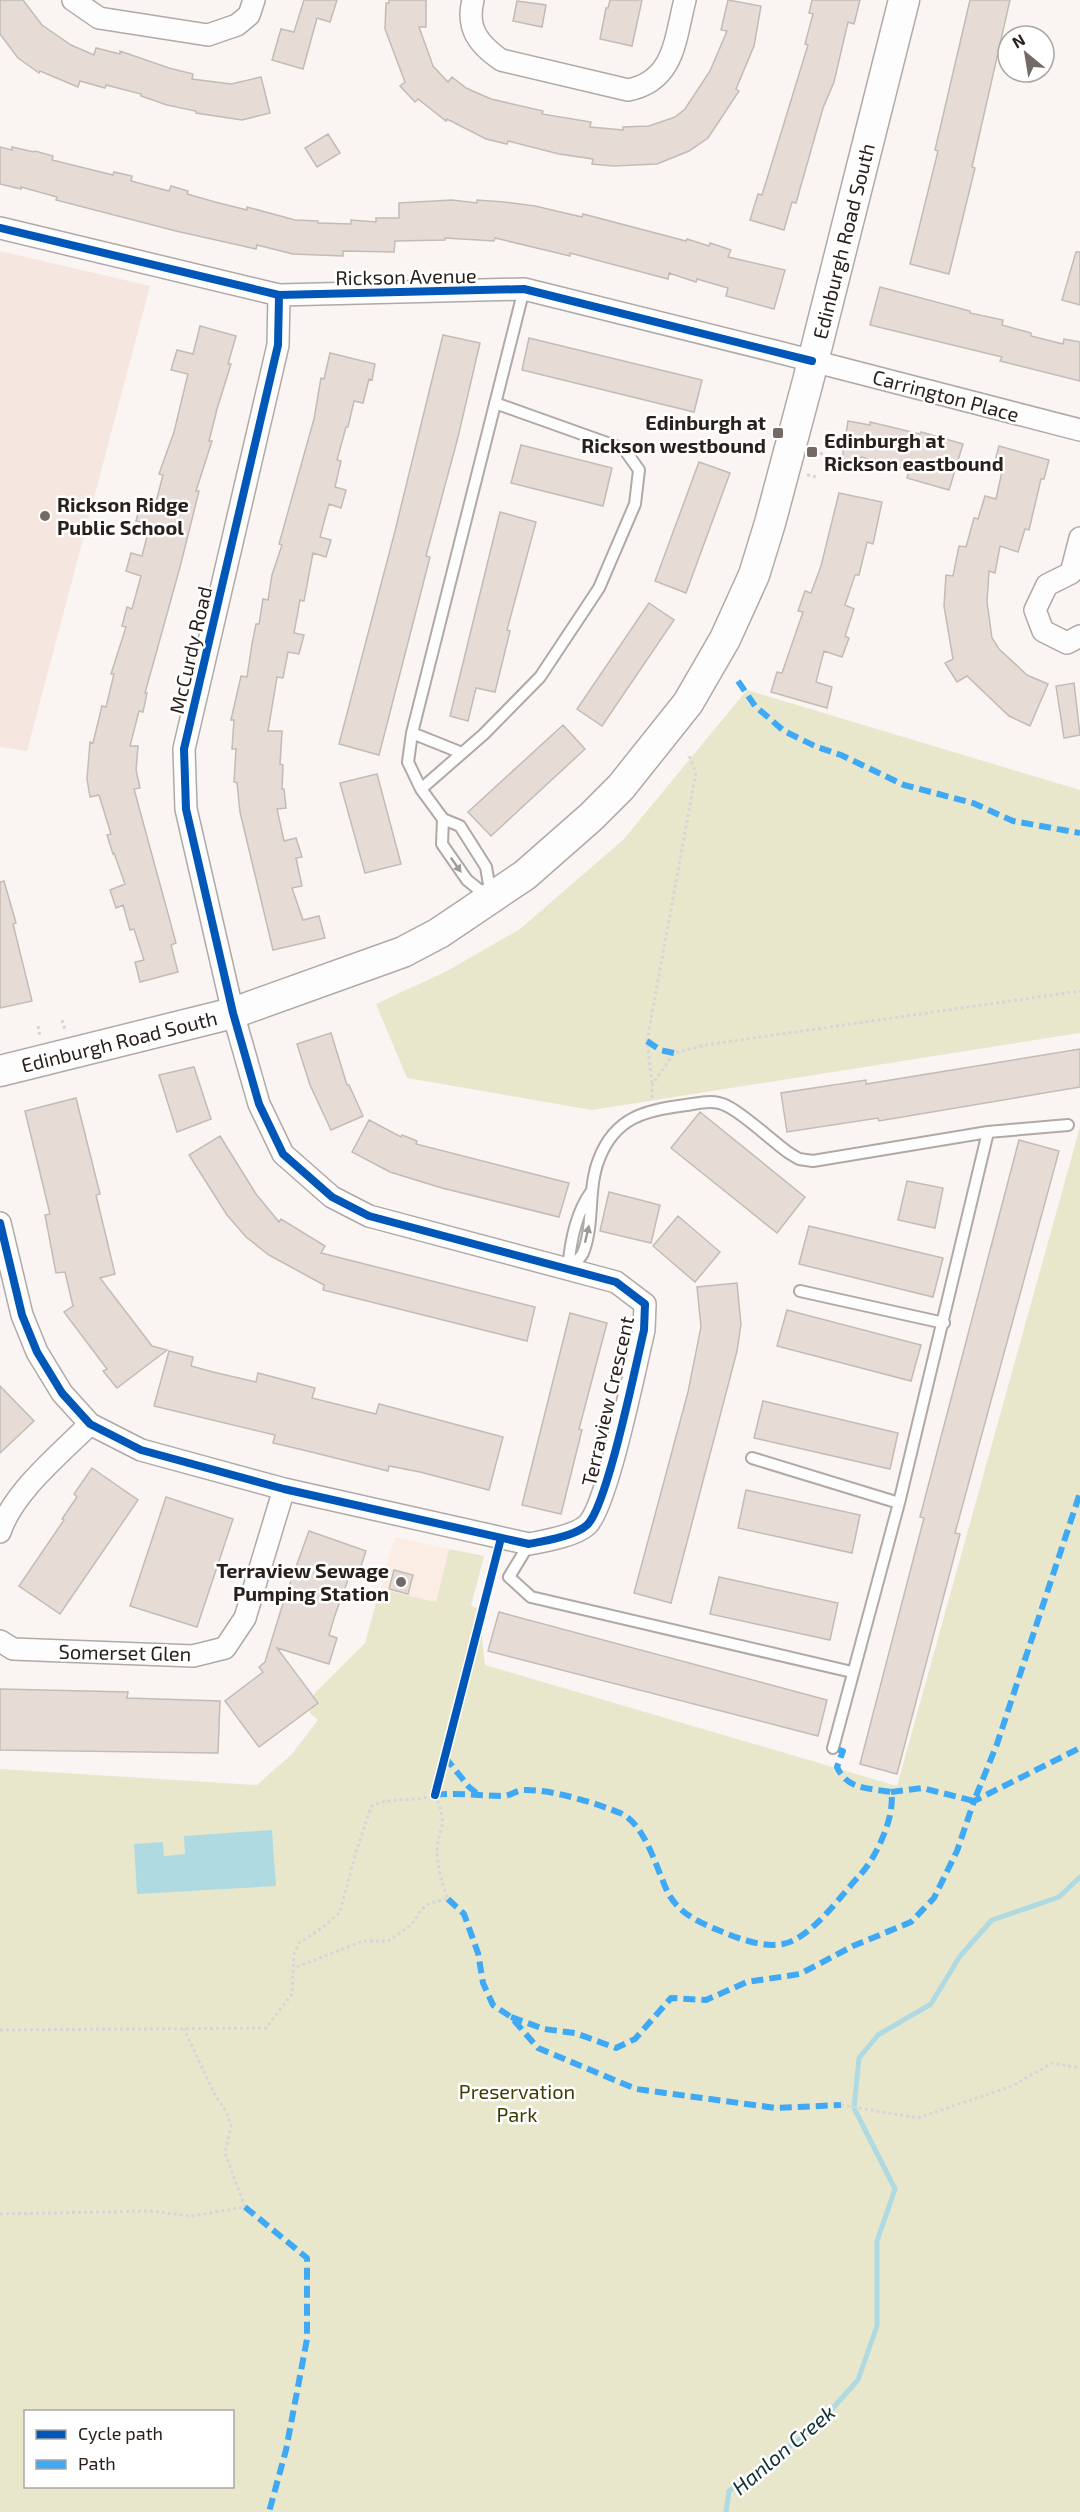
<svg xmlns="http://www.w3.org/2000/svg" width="1080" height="2512" viewBox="0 0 1080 2512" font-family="'Exo 2',sans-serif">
  <rect width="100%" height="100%" fill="#faf4f2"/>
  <path fill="#fcede4" d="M395 1537 449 1549 436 1602 380 1589Z"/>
  <path fill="#f5e6e0" d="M0 251 150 286 27 751 0 747Z"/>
  <path fill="#e8e7cc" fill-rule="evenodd" d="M747 690 1080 790V1033L592 1110 407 1078 376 1004 447 971 520 929 623 840Z
    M1080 1127V2512H0V1769L257 1785 292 1754 318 1720 310 1713 313 1695 365 1643 380 1589 436 1602 449 1549 484 1556 471 1606 479 1609 485 1665 897 1786ZM26 2412H232V2486H26Z"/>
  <path fill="#b0dae1" d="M272 1830 276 1886 137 1894 134 1844 163 1842 164 1856 185 1854 184 1836Z"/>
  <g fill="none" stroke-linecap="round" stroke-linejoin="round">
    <path stroke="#b0dae1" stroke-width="5" d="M726 2512 729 2491 815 2428 858 2380 877 2326V2241L895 2189 854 2108 859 2058 878 2035 931 2004 960 1956 992 1920 1059 1897 1080 1877"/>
  </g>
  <path fill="#e7dcd5" stroke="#c2bbb7" stroke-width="1.5" d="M0 0H23L42 25 71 45 94 55 96 48 120 54V51L169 68 193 74 192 79 231 84 261 77 270 113 242 120 196 113V111L167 105 141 96V94L106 85 105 88 80 81 78 87 40 71 39 73 18 58 0 34Z
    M304 0H337L330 22 317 18 303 69 272 60 281 29 294 32Z
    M389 0H426V27H419L433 66 448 82 452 77 466 88 491 99 543 111 542 114 591 122 590 127 623 130V127L649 126 675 117 685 109 710 71 727 31 721 30 728 0 761 6 754 46 736 89 739 91 708 138 689 151 657 164 613 166 592 164 593 159 559 154 508 141 507 144 486 139 447 119 446 121 418 99 415 102 400 86 405 82 385 29 386 3H389Z
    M610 0H642L632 46 600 39 606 8H608Z
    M812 0H860L854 24 848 22 834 82 823 108 796 203 792 202 784 230 750 220 758 194 762 195 808 45 805 44 813 14 809 13Z
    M970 0H1010L972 167 975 168 949 274 910 264 938 151 935 150Z
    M517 1 546 5 542 27 513 21Z
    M328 134 340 153 317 167 305 148Z
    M0 147 12 150V147L34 152 35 151 53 156 52 160 113 175 114 172 132 176 131 181 169 191 171 186 188 191 187 194 215 202 247 210V207L295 220 318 221V223L351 224V220L376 222V218H399V203L452 200 477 203V200L504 202 535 206 582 217 583 214 686 241 687 239 709 246 710 243 731 250 728 257 785 270 774 309 726 296 728 288 697 279 696 282 669 273 668 279 570 253V256L495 238 494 241 445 238V240L395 241 394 252 343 251V256L293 254 257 245 256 249 176 231 56 200 57 197 21 187V189L0 184Z
    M1076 252H1080V305L1062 300Z
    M880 287 970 311V313L1003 320 1002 325 1031 333V336L1063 344 1064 339 1080 342V381L1000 361 1002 357 870 325Z
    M200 326 236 336 228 364H231L217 409 209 441H212L196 491H199L180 567 145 693H147L143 712 139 711 130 746H138L136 770 140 788 134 789 176 943 171 945 178 972 140 982 135 962 144 960 134 929 130 930 123 905 116 908 110 890 125 884 114 853 113 854 107 835 111 834 99 795 90 797 87 779 90 742 93 743 102 706 106 707 114 674H111L126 627 122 626 127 607 132 609 141 576 126 571 131 553 142 556 150 525 136 521 141 502 155 506 163 475 159 474 174 432 188 374 171 370 177 350 193 354Z
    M443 335 480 343 458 437 426 556 430 557 379 755 339 744 394 535Z
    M529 338 702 380 694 412 522 370Z
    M330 353 375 364 372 380 369 379 363 403 354 401 348 427H346L337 460 341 461 335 487 346 490 341 508 329 504 320 537 331 540 326 557 313 553 304 601 300 600 294 633 304 635 299 654 288 652 283 678 277 677 268 731H282L280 764 283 765 282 789H284L286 808 277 809 284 841 296 838 302 857 296 858 302 886 292 888 303 920 319 916 325 938 273 950 240 812 237 783 234 782 236 749H232L234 720H231L241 676 247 677 252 644 256 624H259L263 599 268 600 272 575 282 545 279 544 314 419 321 378 324 379Z
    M848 421 870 425V422L920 434 921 432 963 444 949 490 907 478 909 470 861 457 860 463 842 460Z
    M521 445 612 468 603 506 511 483Z
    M999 446 1049 460 1044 479H1041L1029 530 1025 529 1018 552 1000 546 995 573 989 571 987 602 992 638 999 649 1027 675 1048 684 1030 726 1009 716 967 676 957 682 945 663 953 659 944 606 946 575 953 576 959 546 966 547 974 518 978 519 985 496 996 499 1003 467 994 465Z
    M699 462 730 473 686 593 655 581Z
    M839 493 882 502 873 544 867 542 859 575H855L845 605 854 609 845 636 849 638 842 657 824 651 816 682 832 687 827 708 771 692 777 672 782 673 803 612 798 611 805 591 811 593 821 566Z
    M500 512 536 522 507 630 510 631 495 692 476 688 468 721 450 716Z
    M649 603 674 620 602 726 577 709Z
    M1074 683 1080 735 1064 738 1056 686Z
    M563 725 585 749 491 836 468 812Z
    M377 774 401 864 365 873 340 783Z
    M4 881 16 923 13 924 32 1001 0 1008V882Z
    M331 1033 347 1085H349L363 1116 331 1130 310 1085 297 1044Z
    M1080 1049V1087L879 1121 878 1118 787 1132 781 1093 866 1080V1084Z
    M194 1067 211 1119 177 1132 159 1075Z
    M76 1098 100 1194 96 1195 115 1274 100 1278 152 1346 167 1350 117 1388 103 1371 107 1369 64 1312 73 1306 65 1272 56 1273 45 1215 50 1214 25 1111Z
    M700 1112 805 1197 777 1233 671 1148Z
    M369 1120 401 1137 402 1135 417 1141 416 1144 569 1183 559 1217 442 1188 390 1172 352 1152Z
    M220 1136 256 1194 279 1222 281 1219 325 1246 321 1253 535 1307 527 1341 323 1290 324 1285 269 1255 246 1237 227 1215 189 1155Z
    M1019 1140 1059 1151 955 1533 960 1534 897 1774 860 1764 924 1518 920 1517Z
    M907 1181 943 1188 935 1228 898 1220Z
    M609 1192 660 1205 651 1243 600 1231Z
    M678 1216 720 1252 695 1282 653 1246Z
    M809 1226 943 1258 933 1297 799 1264Z
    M737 1283 741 1324 737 1351 671 1603 634 1593 688 1392 701 1327 697 1287Z
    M787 1310 921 1345 911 1381 777 1346Z
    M570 1313 607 1323 579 1429 582 1430 561 1514 522 1505Z
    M169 1351 193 1357 191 1366 213 1372 256 1382 258 1373 315 1388 312 1398 376 1414 379 1404 503 1437 489 1490 420 1472 389 1466 388 1471 299 1449 273 1443 275 1435 154 1406Z
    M0 1386 34 1421 0 1453Z
    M763 1401 898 1433 890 1469 754 1438Z
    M92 1468 138 1500 60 1614 19 1586 64 1520 62 1519 77 1497 74 1494Z
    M746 1490 860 1515 852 1553 738 1528Z
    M166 1497 233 1519 197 1627 130 1606Z
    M309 1531 366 1551 358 1575 351 1572 335 1615 329 1635 337 1638 329 1664 277 1648 318 1703 259 1747 225 1701 263 1672 259 1667 265 1662 284 1600Z
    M394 1570 413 1575 408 1594 389 1589Z
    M719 1577 838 1603 830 1640 710 1614Z
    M499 1612 827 1700 818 1736 488 1651Z
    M0 1689 128 1692 127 1698 220 1701 218 1753 0 1750Z"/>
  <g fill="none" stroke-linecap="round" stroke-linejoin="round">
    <g stroke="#b0a9a6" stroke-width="14">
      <path id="service" d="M412 733 462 753
        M421 789 484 734 540 677 599 588 635 504 639 470 624 449 495 403
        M443 819 442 844 467 880 488 897
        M491 896 486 867 460 826 443 819 421 789 408 762 412 733 524 289
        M568 1270C572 1265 580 1259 583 1253 595 1222 587 1189 599 1159 615 1117 646 1110 686 1105 700 1103 714 1099 727 1106 744 1114 772 1141 789 1153L799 1159 813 1161 988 1132 1068 1125
        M568 1270C570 1244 575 1214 591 1192
        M800 1291 944 1323
        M752 1458 899 1503
        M529 1544 509 1577 531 1597 852 1672
        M833 1748 899 1503 988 1132"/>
    </g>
    <g stroke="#b0a9a6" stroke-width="24">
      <path id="minor" d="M73 0 99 18 208 35 237 25 249 15 254 0
        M473 0C466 28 478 44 501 60L628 90C675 81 675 38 685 0
        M0 228 279 295 524 289 774 351 1080 430
        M1080 538 1071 573 1047 585 1035 610 1043 631 1067 643 1080 636
        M0 1223 22 1315 37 1352 62 1393 90 1424 141 1450 284 1489 529 1544C545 1541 575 1536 587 1525 607 1507 636 1364 644 1330L645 1304 616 1282 369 1216 332 1197 283 1154 259 1104 233 1013 186 809 184 749 278 345 279 295
        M0 1532C13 1492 60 1454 90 1424
        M0 1641 13 1649 193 1656 225 1648 245 1618 284 1489"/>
    </g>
    <g stroke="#b0a9a6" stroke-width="33">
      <path id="secondary" d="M0 1071 233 1013 403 952 439 933 525 875 591 817 621 787 688 703 725 639 754 575 770 523 808 381 904 0"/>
    </g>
    <path stroke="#d8d6d5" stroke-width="3" stroke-dasharray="3 3" stroke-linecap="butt" d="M814 452 823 454
      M807 475 817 477
      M62 1020 65 1030
      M38 1026 40 1036
      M652 1083 647 1041 696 772 688 753
      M652 1098V1085L674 1053 705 1045 1080 991
      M0 2030 266 2028 292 1994 294 1954 299 1943 322 1928 340 1912 356 1852 371 1807C385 1796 415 1803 435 1795 439 1805 444 1816 442 1826 441 1831 439 1835 438 1840 435 1859 441 1882 448 1899L430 1903 422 1909 411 1925 388 1941H363L294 1968
      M841 2105 918 2118 1012 2086 1052 2063 1080 2068
      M0 2214 150 2211 191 2216 245 2207 225 2153 231 2126 226 2111 215 2095 184 2029"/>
    <use href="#service" stroke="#fefdfd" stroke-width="10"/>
    <use href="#minor" stroke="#fefdfd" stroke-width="21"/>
    <use href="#secondary" stroke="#fefdfd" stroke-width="30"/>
    <path stroke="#3fa9f5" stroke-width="6" stroke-dasharray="12 6" stroke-linecap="butt" d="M738 681 755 706 784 731 817 747 841 755 904 785 973 803 1013 821 1080 833
      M647 1041 660 1050 674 1053
      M445 1757 469 1787 479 1795
      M891 1792 922 1788 974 1801 997 1744 1080 1493
      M435 1795C458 1792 480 1796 503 1796 511 1796 516 1790 524 1790 550 1789 596 1803 620 1813 645 1823 657 1870 668 1893 679 1913 698 1922 718 1930 737 1938 762 1948 783 1944 812 1938 841 1895 860 1875 876 1858 896 1815 891 1792 869 1788 847 1790 837 1767L843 1751 833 1748
      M448 1899 464 1914 478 1953 483 1983 493 2005 511 2017 538 2048 636 2089 776 2108 841 2105
      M511 2017 544 2029 575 2033 616 2048 635 2039 671 1998 706 2000 747 1982 800 1974 853 1946 911 1922 934 1898 957 1851 974 1801 1080 1748
      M245 2207 307 2258V2339L286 2450 269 2512"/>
    <g stroke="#fff" stroke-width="11">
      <path id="cycleway" d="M0 228 279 295 524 289 812 361
        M0 1223 22 1315 37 1352 62 1393 90 1424 141 1450 284 1489 529 1544C545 1541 575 1536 587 1525 607 1507 636 1364 644 1330L645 1304 616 1282 369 1216 332 1197 283 1154 259 1104 233 1013 186 809 184 749 278 345 279 295
        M435 1795 501 1538"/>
    </g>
    <use href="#cycleway" stroke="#0057b8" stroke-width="8"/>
  </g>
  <defs><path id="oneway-solid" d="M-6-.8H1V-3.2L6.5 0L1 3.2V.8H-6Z" transform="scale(1.5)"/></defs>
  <g fill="#9f9a97">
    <use href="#oneway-solid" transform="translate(456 865) rotate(55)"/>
    <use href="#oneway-solid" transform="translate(587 1234) rotate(-77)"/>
  </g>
  <g fill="#736a66" stroke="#fff" stroke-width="2">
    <rect x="772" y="427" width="12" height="12" rx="3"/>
    <rect x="806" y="446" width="12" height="12" rx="3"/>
    <circle cx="45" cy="516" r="6"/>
    <circle cx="401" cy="1582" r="6"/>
  </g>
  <g text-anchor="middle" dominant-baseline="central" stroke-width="5" stroke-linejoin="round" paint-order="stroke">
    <g font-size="20" fill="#2a201b" stroke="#fff">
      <text transform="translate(843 241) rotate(-76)">Edinburgh Road South</text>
      <text transform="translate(406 276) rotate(-1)">Rickson Avenue</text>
      <text transform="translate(946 395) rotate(15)">Carrington Place</text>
      <text transform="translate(190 650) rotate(-77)">McCurdy Road</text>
      <text transform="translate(119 1041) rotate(-14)">Edinburgh Road South</text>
      <text transform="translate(607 1401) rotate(-77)">Terraview Crescent</text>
      <text transform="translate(125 1652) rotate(1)">Somerset Glen</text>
    </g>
    <g font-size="20" font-weight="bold" fill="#2a201b" stroke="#fff" text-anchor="end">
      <text x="766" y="422">Edinburgh at<tspan x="766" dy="23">Rickson westbound</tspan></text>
      <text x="824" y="440" text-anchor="start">Edinburgh at<tspan x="824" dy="23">Rickson eastbound</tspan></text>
      <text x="57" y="504" text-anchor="start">Rickson Ridge<tspan x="57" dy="23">Public School</tspan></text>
      <text x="389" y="1570">Terraview Sewage<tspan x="389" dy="23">Pumping Station</tspan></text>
    </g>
    <g font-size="20" fill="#3c3c00" stroke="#fff">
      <text x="517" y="2091">Preservation<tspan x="517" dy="23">Park</tspan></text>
    </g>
    <g font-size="21" font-style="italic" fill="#123137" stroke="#fff">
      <text transform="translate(783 2449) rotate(-40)">Hanlon Creek</text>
    </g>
  </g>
  <rect x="24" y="2410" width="210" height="78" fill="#ffffff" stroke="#aaa6a4" stroke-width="1.5"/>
  <rect x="36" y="2430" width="30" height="9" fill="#0057b8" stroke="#aaa6a4" stroke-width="1.5"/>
  <text x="78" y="2440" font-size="18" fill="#2a201b">Cycle path</text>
  <rect x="36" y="2460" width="30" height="9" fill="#3fa9f5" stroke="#aaa6a4" stroke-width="1.5"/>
  <text x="78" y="2470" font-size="18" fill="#2a201b">Path</text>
  <g transform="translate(1026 54) rotate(330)"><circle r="28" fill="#ffffff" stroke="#aaa6a4" stroke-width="1.5"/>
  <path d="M0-4.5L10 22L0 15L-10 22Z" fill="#736a66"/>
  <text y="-9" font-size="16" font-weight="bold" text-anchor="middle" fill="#2a201b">N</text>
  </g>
</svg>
